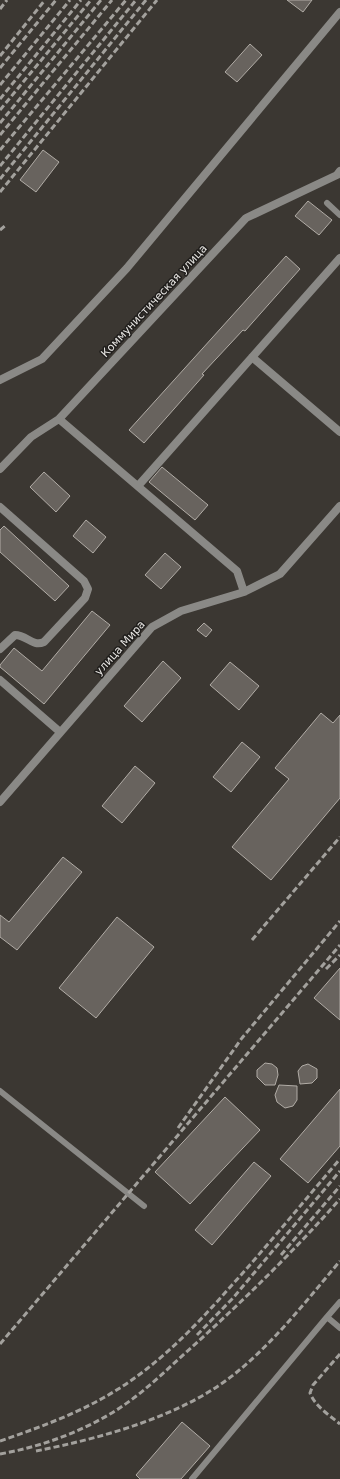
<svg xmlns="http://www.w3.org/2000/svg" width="340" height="1479" viewBox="0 0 340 1479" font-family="'DejaVu Sans',sans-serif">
  <rect width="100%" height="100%" fill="#3b3732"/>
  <path fill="#68635e" stroke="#b1aca6" d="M287 0H312L303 12Z
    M250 44 262 55 237 82 225 72Z
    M43 150 59 162 36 192 20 180Z
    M308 201 332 220 319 235 295 216Z
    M286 256 300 269 245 331 243 330 202 374 204 375 144 443 129 430Z
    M162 467 208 505 195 520 149 482Z
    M44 472 70 496 56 512 30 487Z
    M86 520 106 537 93 553 73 536Z
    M4 526 69 586 55 601 0 552V530Z
    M165 553 181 567 161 589 145 575Z
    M92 611 110 625 44 704 0 667V665L14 648 42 671Z
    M204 623 212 630 206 637 197 630Z
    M163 661 181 678 142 722 124 706Z
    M230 662 259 686 239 710 210 685Z
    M321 713 333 723 340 715V798L271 880 232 847 289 779 275 768Z
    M242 742 260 757 231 792 213 777Z
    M135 766 155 783 122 823 102 806Z
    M63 857 82 872 17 950 0 937V915L9 922Z
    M117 917 154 947 96 1018 59 988Z
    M340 968V1020L314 998Z
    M265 1063 272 1064 277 1068 278 1075 275 1085H265L257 1077V1070Z
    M308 1064 317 1069V1078L312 1083 300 1084 298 1071 302 1066Z
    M279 1085 297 1086V1100L293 1106 285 1108 277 1102 275 1095Z
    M340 1089V1146L308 1183 280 1159Z
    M225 1097 260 1130 190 1204 155 1172Z
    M254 1162 271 1176 212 1245 195 1230Z
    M182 1422 210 1446 181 1479H140L136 1475Z"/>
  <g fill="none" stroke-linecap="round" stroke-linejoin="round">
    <path stroke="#8a8986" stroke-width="6" d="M327 203 340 215
      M0 1091 144 1206
      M340 1302 327 1317 340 1328
      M192 1479 327 1317"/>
    <path stroke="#8a8986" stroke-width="8" d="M252 357 340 432
      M0 380 42 359 127 268 340 12
      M59 419 237 571 244 592
      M0 469 31 437 59 419 246 218 337 175 340 171
      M138 486 340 258
      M0 507 84 581 88 589 85 598 44 642C32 647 27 635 15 635L0 649
      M0 680 60 732
      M0 802 152 627 181 611 244 592 280 574 340 506"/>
    <path stroke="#a3a19d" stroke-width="3" stroke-dasharray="6 3" stroke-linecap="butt" d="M0 9 7 0
      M0 56 45 0
      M0 68 56 0
      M0 85 70 0
      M0 99 81 0
      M0 110 91 0
      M0 123 101 0
      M0 135 112 0
      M0 150 126 0
      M0 166 136 0
      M0 179 146 0
      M0 192 157 0
      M0 230 6 225
      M252 940 340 837
      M326 969 340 955
      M178 1128 242 1038 340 921
      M281 1255 340 1186
      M197 1335 233 1298 340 1171
      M0 1344 340 945
      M340 1354 313 1385 310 1393C315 1406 329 1415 340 1424
      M0 1441C35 1429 71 1416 103 1398 154 1370 194 1328 232 1285 269 1244 304 1201 340 1159
      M36 1451C102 1438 184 1416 237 1372 276 1340 307 1300 340 1261
      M0 1454C39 1447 76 1434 110 1414 141 1396 166 1370 192 1347 244 1300 294 1251 340 1199"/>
  </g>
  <g text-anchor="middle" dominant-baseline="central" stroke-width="3" stroke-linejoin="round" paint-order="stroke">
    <g font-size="11" fill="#e9e7e4" stroke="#201e1c">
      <text transform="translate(154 301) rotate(-47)">Коммунистическая улица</text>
      <text transform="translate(120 648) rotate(-48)">улица Мира</text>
    </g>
  </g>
</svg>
